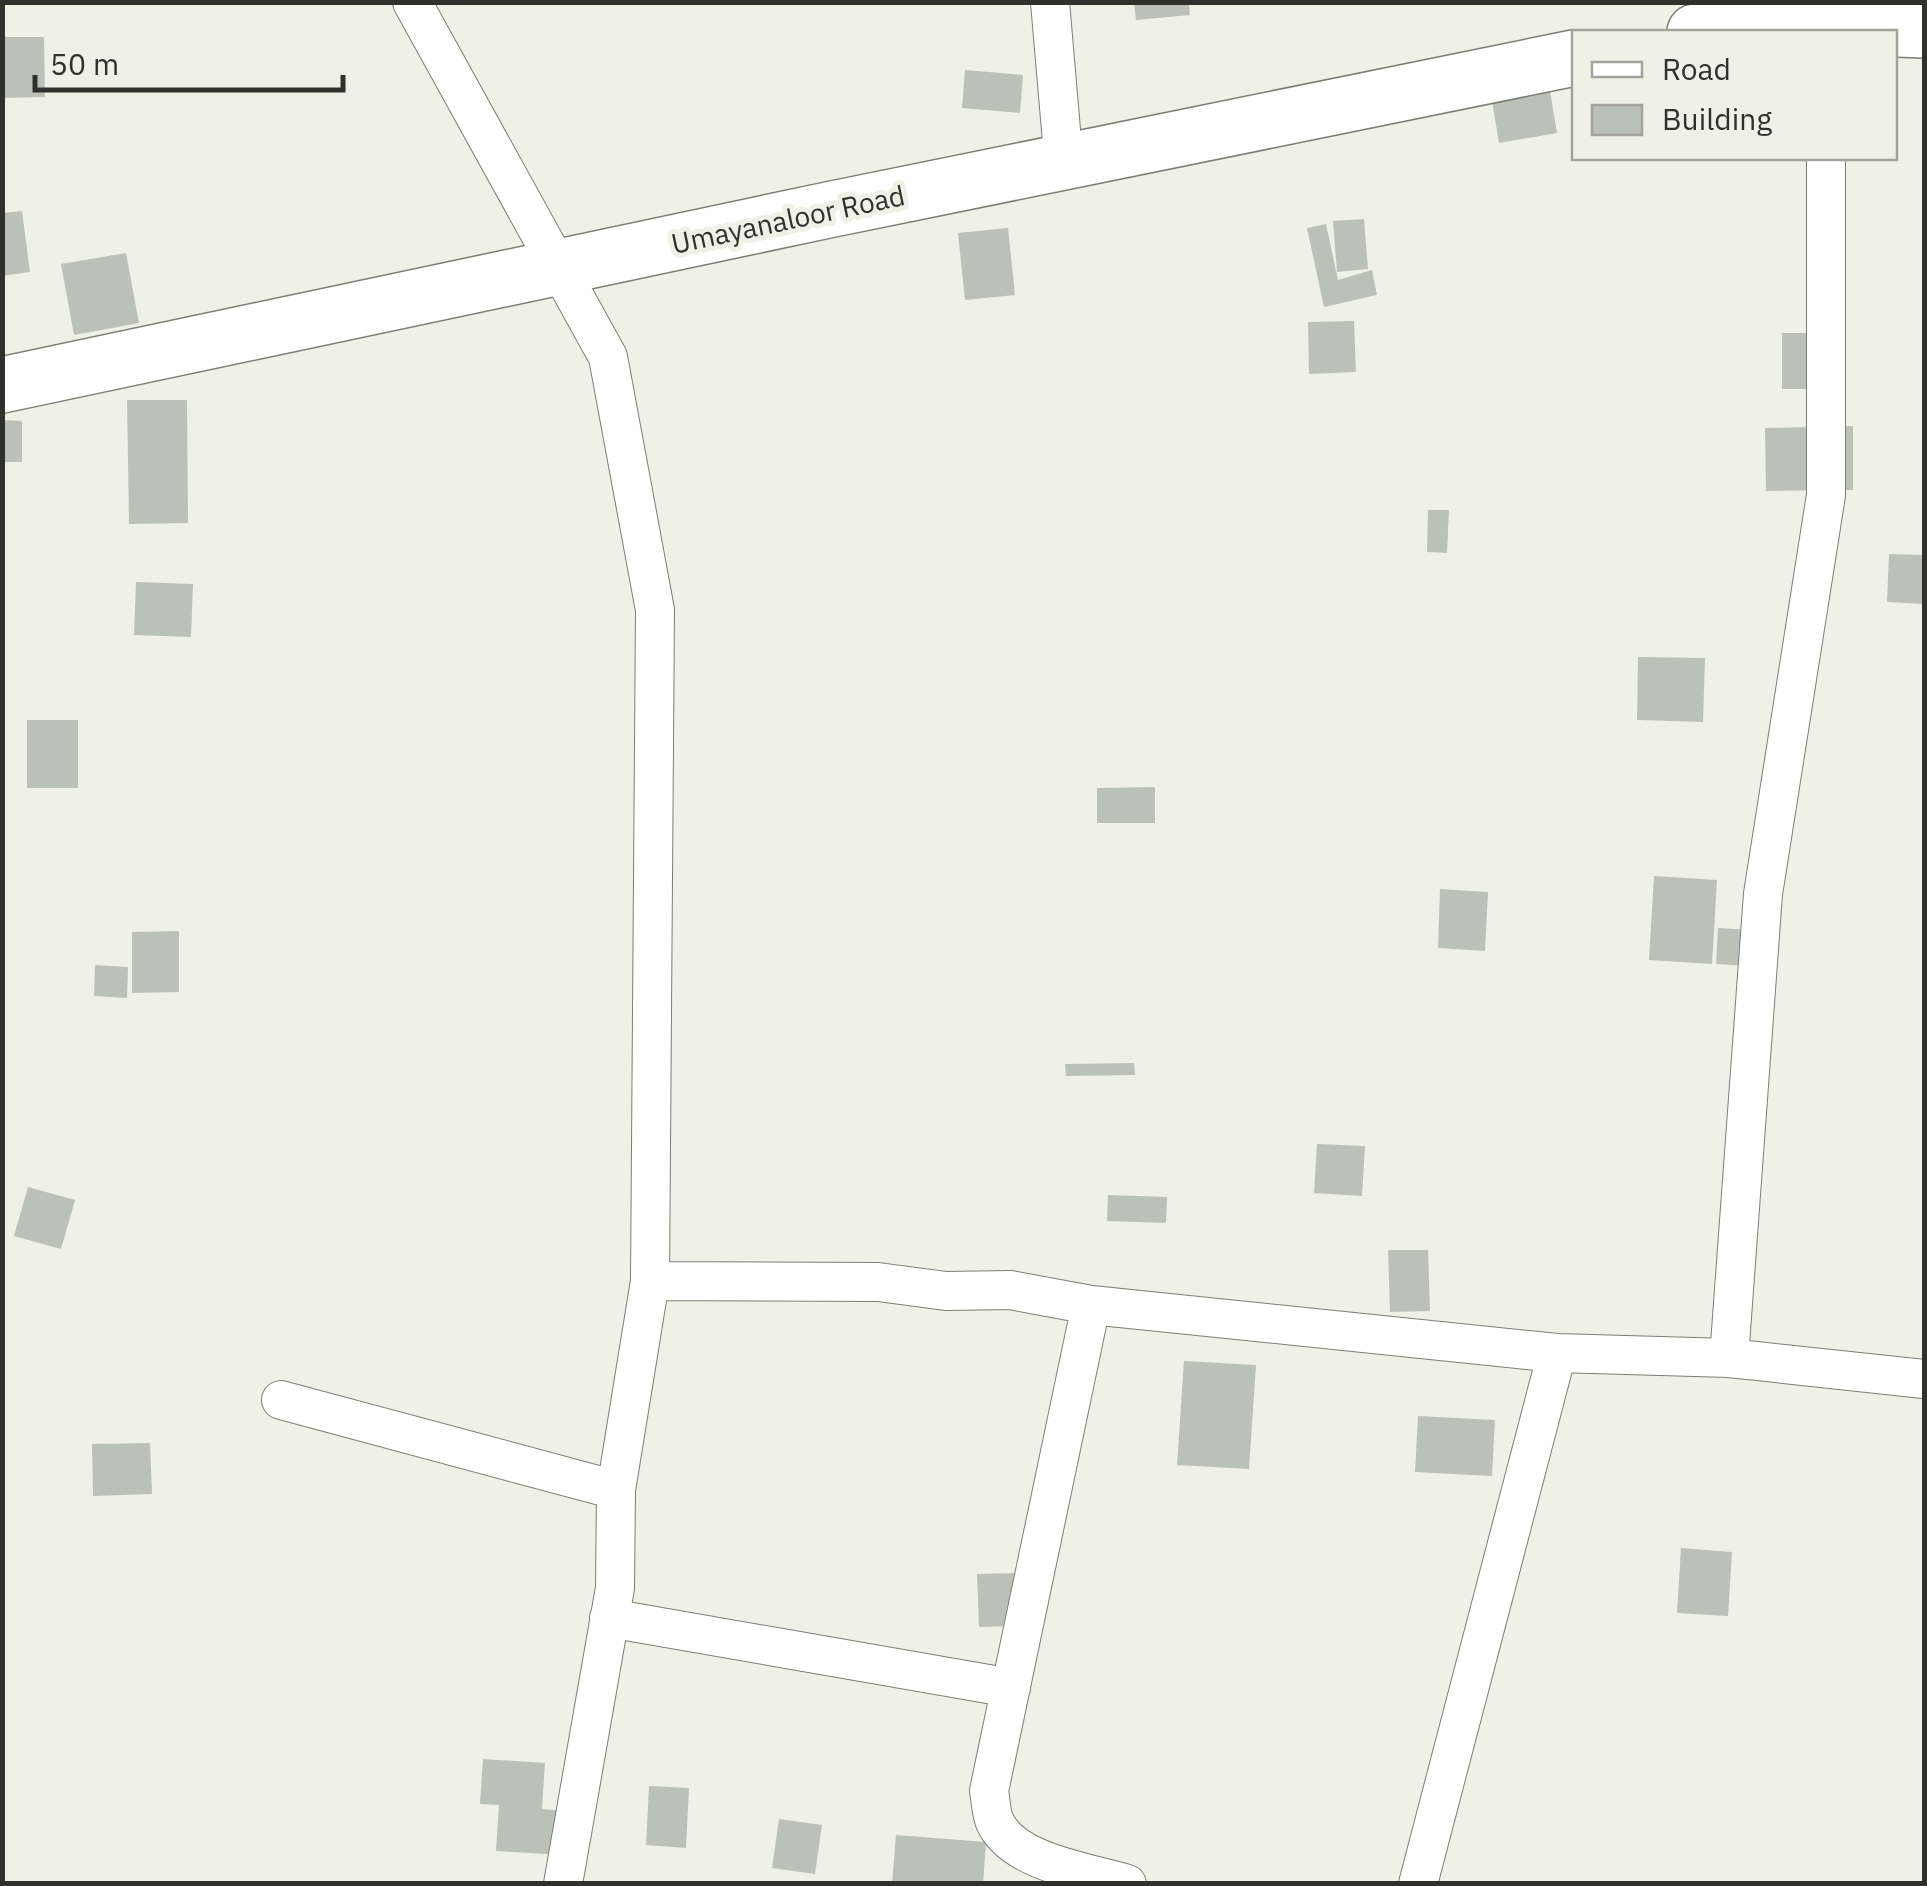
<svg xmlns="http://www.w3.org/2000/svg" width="1927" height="1886" viewBox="0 0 1927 1886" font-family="'IBM Plex Sans',sans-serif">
  <rect width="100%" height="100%" fill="#eff0e6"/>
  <path fill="#bcc1b8" d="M1134 2H1189L1190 15 1136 20Z
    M2 37H44L45 97 2 98Z
    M965 70 1023 75 1020 113 962 108Z
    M1550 91 1557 133 1499 143 1492 101Z
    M22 211 30 272 2 276V213Z
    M1364 219 1368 269 1337 272 1333 221Z
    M1326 224 1338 280 1372 270 1377 295 1324 307 1307 228Z
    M1008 228 1015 295 965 300 958 233Z
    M126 253 139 323 74 335 61 264Z
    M1354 321 1356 372 1309 374 1308 322Z
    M1782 333H1838V389H1782Z
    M127 400H187L188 523 129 524Z
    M2 420 22 421V462H2Z
    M1853 426V490L1766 491 1765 428Z
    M1428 510H1449L1447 553 1427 552Z
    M1889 554 1924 555V604L1887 602Z
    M136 582 193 584 191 637 134 635Z
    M1638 657 1705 658 1703 722 1637 720Z
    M27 720H78V788H27Z
    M1155 787V823H1097V788Z
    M1654 876 1717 880 1712 964 1649 960Z
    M1440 889 1488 892 1485 951 1438 948Z
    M1718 928 1753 930 1751 966 1716 964Z
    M179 931V992L132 993V932Z
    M95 965 128 967 127 998 94 996Z
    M1134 1063 1135 1075 1066 1076 1065 1064Z
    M1317 1144 1365 1146 1362 1196 1314 1193Z
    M28 1187 75 1200 61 1249 14 1236Z
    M1108 1195 1167 1197 1166 1223 1107 1221Z
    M1388 1250H1428L1430 1311 1390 1312Z
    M1184 1361 1256 1365 1249 1469 1177 1465Z
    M1418 1416 1495 1420 1492 1476 1415 1472Z
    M150 1443 152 1494 93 1496 92 1444Z
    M1681 1548 1732 1552 1728 1616 1677 1613Z
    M1021 1573 1022 1626 979 1627 977 1574Z
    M483 1759 545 1763 542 1809 566 1811 563 1855 496 1851 499 1805 480 1804Z
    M649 1786 689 1788 686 1848 646 1845Z
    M779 1819 822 1825 815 1874 772 1868Z
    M896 1835 986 1842 983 1884H892Z"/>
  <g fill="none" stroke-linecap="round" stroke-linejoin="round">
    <g stroke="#7d7e74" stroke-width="40">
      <path id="minor" d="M412 2 608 357 655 610 650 1281
        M1050 2 1064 165
        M1091 1305 989 1791C991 1801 991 1814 995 1822 1014 1863 1088 1872 1127 1884
        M1729 1358 1763 894 1826 495V158
        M281 1400 616 1490
        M609 1618 1011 1688
        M563 1884 615 1588 616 1490 650 1281 878 1282 946 1291 1010 1290 1091 1305 1557 1353 1729 1358 1924 1379
        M1418 1884 1557 1353"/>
    </g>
    <g stroke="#7d7e74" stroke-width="58">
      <path id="secondary" d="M1695 32 1742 23 1924 30
        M2 385 828 210 1574 58"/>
    </g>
    <use href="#minor" stroke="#fff" stroke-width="38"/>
    <use href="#secondary" stroke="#fff" stroke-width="55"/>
  </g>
  <g text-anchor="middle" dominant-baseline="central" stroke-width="10" stroke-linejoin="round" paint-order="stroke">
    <g font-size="28" fill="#30302c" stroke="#eff0e6">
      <text transform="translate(788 219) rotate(-12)">Umayanaloor Road</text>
    </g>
  </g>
  <rect width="1927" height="1886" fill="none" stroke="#30302c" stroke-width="10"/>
  <rect x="1572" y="30" width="325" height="130" fill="#eff0e6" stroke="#a3a39c" stroke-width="2.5"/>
  <rect x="1592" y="62" width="50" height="15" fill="#ffffff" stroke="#a3a39c" stroke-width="2.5"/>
  <text x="1662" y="80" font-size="30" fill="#30302c">Road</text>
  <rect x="1592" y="105" width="50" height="30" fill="#bcc1b8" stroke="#a3a39c" stroke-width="2.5"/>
  <text x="1662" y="130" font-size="30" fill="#30302c">Building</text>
  <path d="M35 75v15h308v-15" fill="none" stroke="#30302c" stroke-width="5"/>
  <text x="50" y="75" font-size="30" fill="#30302c" stroke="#eff0e6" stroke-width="8" paint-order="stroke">50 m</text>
</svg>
